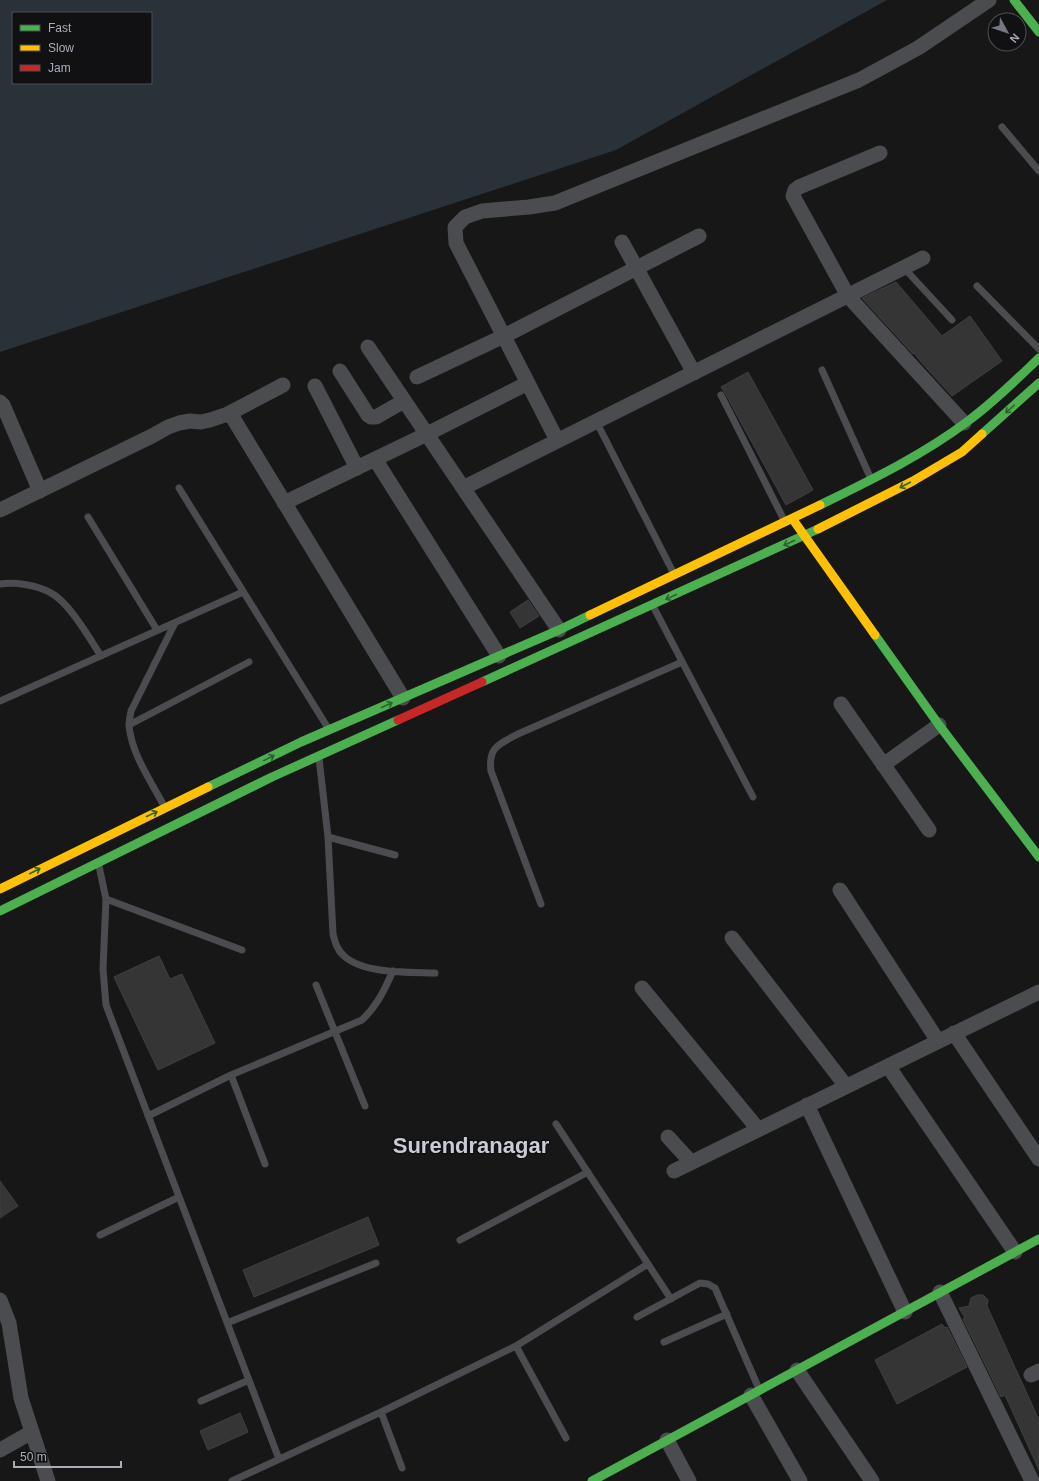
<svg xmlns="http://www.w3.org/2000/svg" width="1039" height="1481" viewBox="0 0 1039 1481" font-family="Helvetica,sans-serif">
  <rect width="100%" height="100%" fill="#171717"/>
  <path fill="#2a3239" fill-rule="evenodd" d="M0 0H887L616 150 0 352ZM13 13H151V83H13Z"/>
  <path fill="#353536" stroke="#3f4043" d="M896 282 942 336 970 316 1002 361 952 396 921 362 914 353 913 354 862 298Z
    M748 372 813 490 786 505 725 393 721 387Z
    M528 600 539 616 520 628 510 612Z
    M159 956 170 979 182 974 215 1043 158 1070 114 977Z
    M0 1181 18 1206 0 1218Z
    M368 1217 379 1245 254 1297 243 1270Z
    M977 1295H983L988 1300 987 1306 1039 1420V1470L1005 1395 1001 1397 963 1319 965 1318 959 1308 969 1306 971 1298Z
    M942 1324 945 1328 947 1327 967 1367 897 1404 875 1360Z
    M240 1413 248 1432 208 1450 200 1431Z"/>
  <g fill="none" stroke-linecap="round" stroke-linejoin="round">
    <path stroke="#4b4c50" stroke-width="7" d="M1002 127 1039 171
      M904 268 952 320
      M977 286 1039 349
      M822 370 871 479
      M721 395 784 520
      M596 421 673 572
      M179 488 328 728
      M88 517 157 630
      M0 584C16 582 37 585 51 593 69 602 90 639 101 656
      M653 606 753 797
      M0 701 243 592
      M129 725 249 662
      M319 758 328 837 333 934C335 942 337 950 344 956 364 974 408 972 435 973
      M164 806C151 781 132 755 129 726 129 721 130 716 131 711L175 623
      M328 837 395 855
      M99 866 106 899 103 969 106 1005 279 1459
      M106 899 242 950
      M541 904 491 771C488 747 499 744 518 734L682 662
      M316 985 365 1106
      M231 1075 265 1164
      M148 1116 231 1075 362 1020C378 1005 384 990 393 971
      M556 1124 671 1299
      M100 1235 179 1197
      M460 1240 588 1172
      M637 1317 700 1283 708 1284 715 1288 759 1389
      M227 1323 376 1263
      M664 1342 727 1314
      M516 1346 566 1438
      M201 1401 249 1380
      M381 1412 402 1468
      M232 1481 381 1412 516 1346 648 1264"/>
    <path stroke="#4b4c50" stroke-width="15" d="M880 153 799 187 795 190 793 196 848 296 964 423
      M622 242 694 373
      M368 347 559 630
      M340 371 368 415 371 417H376L404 401
      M417 377 504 336 699 236
      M315 386 357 468
      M0 402 3 405 40 491
      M228 414 283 385
      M557 440 456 243 455 227 465 217 482 211 529 207 555 203 859 80 918 48 989 0
      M375 459 499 656
      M463 488 923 258
      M284 503 427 434 528 383
      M0 510 152 436 168 427 179 423 190 421 201 422 210 420 228 414 233 418 403 698
      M841 704 929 830
      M883 765 939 725
      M840 890 938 1041
      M732 938 846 1086
      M642 988 758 1129
      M954 1033 1039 1159
      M888 1066 1015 1252
      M807 1105 905 1312
      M668 1137 691 1162
      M674 1171 1039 992
      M940 1292 1032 1481
      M0 1300 9 1323 21 1398 48 1481
      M797 1370 872 1481
      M1031 1375 1039 1371
      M751 1395 800 1481
      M667 1440 689 1481
      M0 1450 32 1432"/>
    <path stroke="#4caf50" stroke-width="9" d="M1014 0 1039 32
      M982 434 1039 383
      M820 505C871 480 923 455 968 421 994 402 1016 380 1039 358
      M875 635 939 725 1039 857
      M482 682 818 529
      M208 787 301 742 559 630 590 615
      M0 911 272 777 398 720
      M592 1481 1039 1239"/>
    <path stroke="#ffc107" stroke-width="9" d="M794 521 875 635
      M818 529 913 481 962 452 982 434
      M590 615 820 505
      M0 889 208 787"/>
    <path stroke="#c62828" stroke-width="9" d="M398 720 482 682"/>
  </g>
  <defs><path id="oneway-shaft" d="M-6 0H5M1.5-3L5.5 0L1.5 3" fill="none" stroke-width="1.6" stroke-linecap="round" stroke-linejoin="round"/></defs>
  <g stroke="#2e6032">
    <use href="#oneway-shaft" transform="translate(1010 409) rotate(138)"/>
    <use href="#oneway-shaft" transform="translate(905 485) rotate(153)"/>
    <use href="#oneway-shaft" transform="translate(789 543) rotate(155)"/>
    <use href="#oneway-shaft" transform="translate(671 597) rotate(155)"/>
    <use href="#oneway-shaft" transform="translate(387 705) rotate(-24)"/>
    <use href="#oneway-shaft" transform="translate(269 758) rotate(-26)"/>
    <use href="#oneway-shaft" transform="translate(152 814) rotate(-25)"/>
    <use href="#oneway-shaft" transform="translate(35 871) rotate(-27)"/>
  </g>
  <g text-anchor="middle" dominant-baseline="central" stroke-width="3" stroke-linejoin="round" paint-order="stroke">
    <g font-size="22" font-weight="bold" fill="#c9ccd4" stroke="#111113">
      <text x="471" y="1145">Surendranagar</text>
    </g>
  </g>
  <rect x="12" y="12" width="140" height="72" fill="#111113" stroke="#4d4f55"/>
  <rect x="20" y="25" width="20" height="6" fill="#4caf50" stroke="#4d4f55"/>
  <text x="48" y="32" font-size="12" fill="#a8adb8">Fast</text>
  <rect x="20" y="45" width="20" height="6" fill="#ffc107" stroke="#4d4f55"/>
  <text x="48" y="52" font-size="12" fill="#a8adb8">Slow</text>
  <rect x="20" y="65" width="20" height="6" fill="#c62828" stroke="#4d4f55"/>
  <text x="48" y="72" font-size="12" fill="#a8adb8">Jam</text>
  <g transform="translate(1007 32) rotate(130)"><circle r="19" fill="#111113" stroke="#4d4f55"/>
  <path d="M0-3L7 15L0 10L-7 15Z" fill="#757880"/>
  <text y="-6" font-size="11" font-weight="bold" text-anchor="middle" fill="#a8adb8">N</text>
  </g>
  <path d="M14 1461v6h107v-6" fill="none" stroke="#a8adb8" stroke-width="2"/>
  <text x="20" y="1461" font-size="12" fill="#a8adb8" stroke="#111113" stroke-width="3" paint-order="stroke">50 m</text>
</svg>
